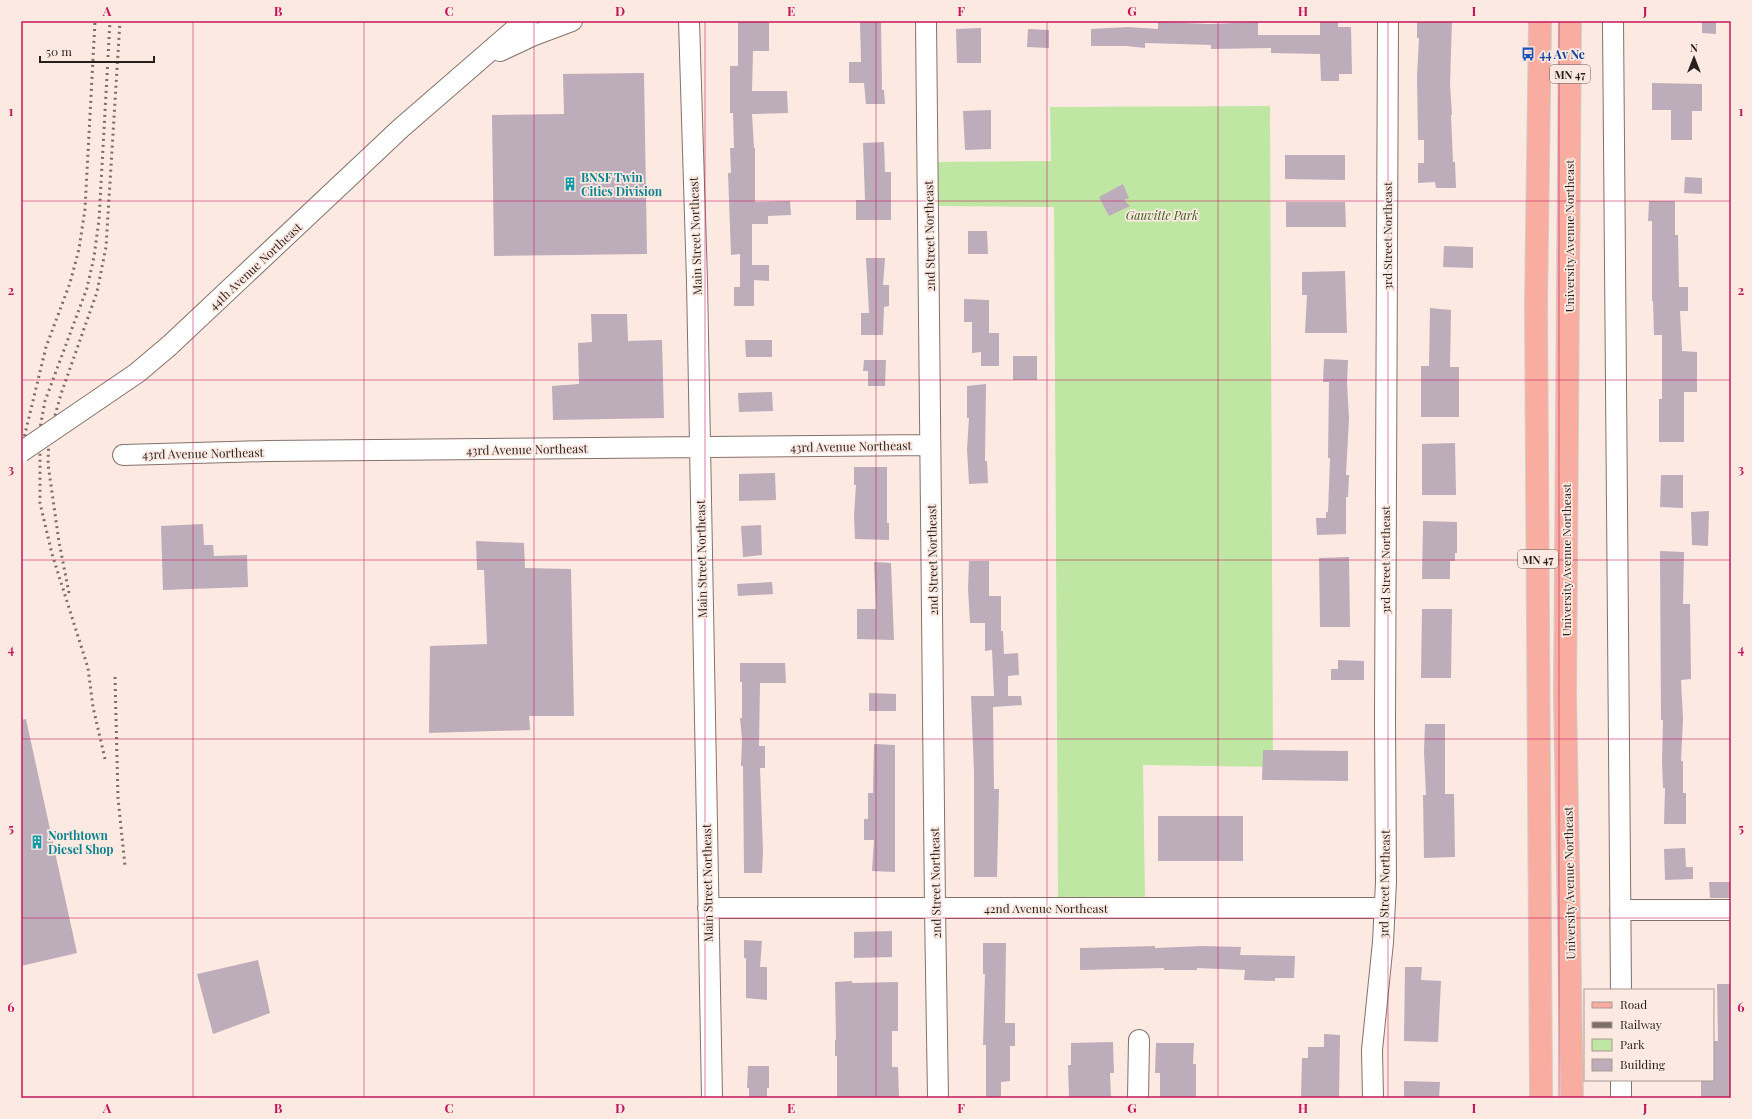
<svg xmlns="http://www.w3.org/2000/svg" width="1752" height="1119" viewBox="0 0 1752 1119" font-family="'Playfair Display',serif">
  <rect width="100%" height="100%" fill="#fceae2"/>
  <path fill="#c0e6a4" d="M1270 106 1273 767 1143 765 1145 898H1058L1054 207 936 206 935 162 1051 161 1050 107Z"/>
  <path fill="#bdacba" d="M738 21H769V51H753L752 91H787L788 113 752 114 754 148H755V202L790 201 791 215 768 216V224H752V265H769V281L754 280V306H734V287H740V254L731 255 728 173H731L730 148H734L733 113H730V66H738Z
    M860 21H881L882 90H884L885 104H866L864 83H849V62H861Z
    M1320 21H1338V27H1351L1352 74H1339V81H1321L1320 54 1271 53V48L1211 49V45L1145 43V48L1126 46H1091V29L1128 27 1158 29V22L1210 24 1258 22V35H1320Z
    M1417 21H1452L1450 84 1452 115H1451L1453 162H1455L1456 188H1436L1435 182 1418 183V163H1424V140H1418L1417 76 1419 38H1417Z
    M1702 21H1716V34L1702 33Z
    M981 28V63H957L956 29Z
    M1028 29 1049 30V48L1027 47Z
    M644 73 647 254 494 256 492 115 564 114 563 74Z
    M1652 83 1702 84V111H1692V140H1671V110H1652Z
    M991 110V149L965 150 963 111Z
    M884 142 885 172H891V220H856V200H865L863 143Z
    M1285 155H1345V180L1285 179Z
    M1685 177 1702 178V194L1684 193Z
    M1123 184 1129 198 1124 200 1130 206 1109 216 1099 197Z
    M1649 201H1675V235H1678L1679 287H1688V311H1680L1682 351 1697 352V392H1684V442H1659V399H1662V335H1654L1653 301H1652V221H1648Z
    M1286 202H1345L1346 227H1286Z
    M968 231H987L988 254H968Z
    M1444 246 1473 247V268L1443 267Z
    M866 258H885L883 285H889V306L884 307 883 335H861V313H869Z
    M1345 271 1347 333H1305L1307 295H1302V272Z
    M964 299 989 300V333H999V366H981V352L972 353V322H964Z
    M1430 308 1451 310 1450 367H1459V417H1421V366H1429Z
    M591 314H627L628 341 662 340 664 418 553 420 552 386 579 384 578 343 592 342Z
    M745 340H772V357H746Z
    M1013 356H1037V380H1013Z
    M1324 359 1348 360 1347 383 1349 418 1346 475H1349L1348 497H1346V534L1317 535 1316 518H1326V512H1328L1330 458H1328L1329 382H1323Z
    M864 360H886L885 386H868V371H863Z
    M986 384 985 461H987L988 483 969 484 967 449 969 418H967V386Z
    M772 392 773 411 739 412 738 393Z
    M1455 443 1456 495H1422V444Z
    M854 467H887V523H889V540L855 539 854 515 856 485H854Z
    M775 473 776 500 739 501V474Z
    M1661 475H1683V508L1660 507Z
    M1709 511 1708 546 1692 545 1691 512Z
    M1423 521 1457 522V553H1455V561H1450V579H1422Z
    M203 524 204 545H213L214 556 247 555 248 587 163 590 161 526Z
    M761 525 762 555 743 557 741 526Z
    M476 541 524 543 525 568 571 569 574 716H529L530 730 429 733 430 646 487 644 484 570H477Z
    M1660 551 1684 552 1683 604H1690L1691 679 1681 680 1683 719 1681 761H1683V793H1686V824H1664L1665 788H1663L1662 762 1663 720H1661Z
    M1349 557 1350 627H1320L1319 558Z
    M969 561H989V596H1001V631H1003L1004 654 1018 653 1019 675 1008 676V696H1021L1022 705 993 707 994 789H999L997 877H974V771L971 696H994L992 650 985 651V623H970L968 589Z
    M874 562 891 563 894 640 857 639V609H876Z
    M772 582 773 594 738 596 737 584Z
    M1422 609H1452L1451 678H1421Z
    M1338 660 1364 661V680H1331V669H1338Z
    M740 663H785L786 683H760L759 746H765V768H760L763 851 762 873H744L743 766H741L742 739 740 718H742V682H740Z
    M869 693 896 694V711H869Z
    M26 719 77 953 21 966V720Z
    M1425 724H1445V794H1454L1455 857 1424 858 1423 795H1426L1424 752Z
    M874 744 895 745V872L872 871 874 840H864V819H868V793H873Z
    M1263 750 1348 751V781L1262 780Z
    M1158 816H1243V861H1158Z
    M1685 848 1686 867H1693V879L1665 880 1664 849Z
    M1709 882H1731V898H1710Z
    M892 931V957L854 958V932Z
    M744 940 762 941 760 967H767V1000L746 998V958H744Z
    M983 943H1006L1005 1023H1015V1046H1010V1081L1001 1082V1098H986V1045H983L985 974H983Z
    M1155 946V948L1202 946 1241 947 1240 955 1295 956 1294 978H1275V981L1244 980 1245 970 1197 968V970H1164V968L1080 970V948Z
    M258 960 270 1013 213 1034 197 974Z
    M1405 967H1422L1421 980 1441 981 1438 1042 1404 1041Z
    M852 981V983L898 982V1031H892V1067H898L899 1098H837V1056H835V1040H836L835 982Z
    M1717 984H1731V1098H1701V1080H1713V1041H1718Z
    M1324 1034 1340 1035 1339 1098H1301L1302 1058H1308V1047H1324Z
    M1113 1042 1114 1073H1110L1111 1098H1069L1068 1065H1071V1043Z
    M1156 1043H1194L1193 1064H1196V1098H1160V1073H1155Z
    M748 1066H769V1088H767V1098H749V1088H747Z
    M1404 1081 1440 1082 1439 1098H1404Z"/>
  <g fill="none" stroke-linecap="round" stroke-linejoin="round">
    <g stroke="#857169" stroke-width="22">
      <path id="minor" d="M689 21 697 281 712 1098
        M926 21 935 908 938 1098
        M1613 21 1621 990
        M500 51 532 36 572 21
        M169 346 401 128 521 24 527 21
        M123 455 268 451 930 445
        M708 908H1384
        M1620 910H1731
        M1621 1080V1098
        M1138 1098 1139 1040
        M1373 1098 1372 1050 1383 942 1386 882 1385 721 1388 21"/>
    </g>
    <g stroke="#cfcecd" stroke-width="24">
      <path id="major" d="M1540 21 1536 305 1541 1098
        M1570 21 1565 696 1572 1098"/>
    </g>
    <use href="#minor" stroke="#fff" stroke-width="20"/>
    <use href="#major" stroke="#f9aca0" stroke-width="22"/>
    <path stroke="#7a6e69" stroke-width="3" stroke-dasharray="2 4" stroke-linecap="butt" d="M23 442 46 347 70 283 79 249 85 209 95 21
      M69 593 59 542 48 464 49 437 61 394 97 292 106 247 120 21
      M115 677 118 798 125 866
      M105 759 93 707 88 668 52 554 40 503V428L45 401 87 288 94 257 99 220 110 21"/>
    <g stroke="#857169" stroke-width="22" stroke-linecap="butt">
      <path id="minor-bridge" d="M21 452 137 373 169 346"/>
    </g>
    <use href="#minor-bridge" stroke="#fff" stroke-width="20"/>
  </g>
  <path fill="none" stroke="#c2185b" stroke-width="1" stroke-opacity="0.55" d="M193 21V1098M364 21V1098M534 21V1098M705 21V1098M876 21V1098M1047 21V1098M1218 21V1098M1388 21V1098M1559 21V1098M21 201H1731M21 380H1731M21 560H1731M21 739H1731M21 918H1731"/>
  <defs>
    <g id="bus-bare" transform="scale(1.08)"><path d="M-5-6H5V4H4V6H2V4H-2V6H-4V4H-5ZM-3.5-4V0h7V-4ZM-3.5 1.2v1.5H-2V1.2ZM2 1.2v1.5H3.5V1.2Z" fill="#1a4fb4" stroke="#fceae2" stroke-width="2.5" paint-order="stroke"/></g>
    <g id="building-bare" transform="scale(1.08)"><path d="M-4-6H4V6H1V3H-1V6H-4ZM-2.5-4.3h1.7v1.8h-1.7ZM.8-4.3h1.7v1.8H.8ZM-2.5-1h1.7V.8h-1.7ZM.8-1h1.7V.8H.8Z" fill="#0f9aa8" stroke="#fceae2" stroke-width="2.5" paint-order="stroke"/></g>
  </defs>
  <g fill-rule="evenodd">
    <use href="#bus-bare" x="1528" y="54"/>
    <use href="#building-bare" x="570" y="184"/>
    <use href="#building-bare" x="37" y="842"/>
  </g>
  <g text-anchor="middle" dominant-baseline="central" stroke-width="3.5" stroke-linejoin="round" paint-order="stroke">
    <g fill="#fceae2" stroke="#675c57" stroke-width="1">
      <rect x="1550" y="65" width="40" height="18" rx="3"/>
      <rect x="1518" y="550" width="40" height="18" rx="3"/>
    </g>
    <g font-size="11" font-weight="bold" fill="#271f1c">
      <text x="1570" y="74">MN 47</text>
      <text x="1538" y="559">MN 47</text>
    </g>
    <g font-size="12" font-weight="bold" fill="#164399" stroke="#fceae2" text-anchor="start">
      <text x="1539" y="54">44 Av Ne</text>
    </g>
    <g font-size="12" font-weight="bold" fill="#0d838f" stroke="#fceae2" text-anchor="start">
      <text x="581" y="177">BNSF Twin<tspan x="581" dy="14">Cities Division</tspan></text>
      <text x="48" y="835">Northtown<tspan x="48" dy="14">Diesel Shop</tspan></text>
    </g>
    <g font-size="12" font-style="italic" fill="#3a5c19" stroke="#fceae2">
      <text x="1162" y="215">Gauvitte Park</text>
    </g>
    <g font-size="12" fill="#271f1c" stroke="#fceae2">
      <text transform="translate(695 236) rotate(-92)">Main Street Northeast</text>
      <text transform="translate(929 236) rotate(-91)">2nd Street Northeast</text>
      <text transform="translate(1387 236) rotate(-90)">3rd Street Northeast</text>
      <text transform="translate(1569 236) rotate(-90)">University Avenue Northeast</text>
      <text transform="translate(255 266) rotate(-43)">44th Avenue Northeast</text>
      <text transform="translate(851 446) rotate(-1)">43rd Avenue Northeast</text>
      <text transform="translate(527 449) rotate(-1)">43rd Avenue Northeast</text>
      <text transform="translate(203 453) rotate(-1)">43rd Avenue Northeast</text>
      <text transform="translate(701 559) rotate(-91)">Main Street Northeast</text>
      <text transform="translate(932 560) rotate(-91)">2nd Street Northeast</text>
      <text transform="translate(1385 560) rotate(-90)">3rd Street Northeast</text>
      <text transform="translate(1566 560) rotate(-90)">University Avenue Northeast</text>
      <text transform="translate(707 883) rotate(-91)">Main Street Northeast</text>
      <text transform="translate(935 883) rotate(-91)">2nd Street Northeast</text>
      <text transform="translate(1569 883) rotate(-91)">University Avenue Northeast</text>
      <text transform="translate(1384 884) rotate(-89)">3rd Street Northeast</text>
      <text x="1046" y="908">42nd Avenue Northeast</text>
    </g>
  </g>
  <rect width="1752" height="1119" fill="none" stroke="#fceae2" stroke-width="44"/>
  <rect x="1584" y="989" width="130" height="92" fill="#fceae2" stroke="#a79993"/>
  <rect x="1592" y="1002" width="20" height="6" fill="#f9aca0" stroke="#a79993"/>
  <text x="1620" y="1009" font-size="12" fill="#271f1c">Road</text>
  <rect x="1592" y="1022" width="20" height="6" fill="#7a6e69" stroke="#a79993"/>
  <text x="1620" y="1029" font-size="12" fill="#271f1c">Railway</text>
  <rect x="1592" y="1039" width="20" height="12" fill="#c0e6a4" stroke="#a79993"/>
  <text x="1620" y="1049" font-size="12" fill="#271f1c">Park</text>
  <rect x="1592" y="1059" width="20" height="12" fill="#bdacba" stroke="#a79993"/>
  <text x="1620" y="1069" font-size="12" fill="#271f1c">Building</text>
  <g transform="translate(1694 58)" stroke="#fceae2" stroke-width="3" paint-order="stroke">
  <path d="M0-3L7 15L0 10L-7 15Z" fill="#271f1c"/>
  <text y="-6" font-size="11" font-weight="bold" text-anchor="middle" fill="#271f1c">N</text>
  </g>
  <path d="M40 56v6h114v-6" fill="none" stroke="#271f1c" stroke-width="2"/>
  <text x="46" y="56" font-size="12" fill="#271f1c" stroke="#fceae2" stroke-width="3" paint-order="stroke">50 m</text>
  <rect x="22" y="22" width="1708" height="1075" fill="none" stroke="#c2185b" stroke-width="1.5"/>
  <g font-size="13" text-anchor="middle" font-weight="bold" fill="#c2185b">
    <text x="107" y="16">A</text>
    <text x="278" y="16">B</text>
    <text x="449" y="16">C</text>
    <text x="620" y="16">D</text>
    <text x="791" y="16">E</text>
    <text x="961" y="16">F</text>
    <text x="1132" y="16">G</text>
    <text x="1303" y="16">H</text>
    <text x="1474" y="16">I</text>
    <text x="1645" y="16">J</text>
    <text x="11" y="116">1</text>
    <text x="1741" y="116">1</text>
    <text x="11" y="295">2</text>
    <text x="1741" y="295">2</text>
    <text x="11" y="474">3</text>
    <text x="1741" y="474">3</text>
    <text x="11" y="654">4</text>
    <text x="1741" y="654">4</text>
    <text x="11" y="833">5</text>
    <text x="1741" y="833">5</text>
    <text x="11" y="1012">6</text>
    <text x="1741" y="1012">6</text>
    <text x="107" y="1113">A</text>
    <text x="278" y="1113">B</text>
    <text x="449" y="1113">C</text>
    <text x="620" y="1113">D</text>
    <text x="791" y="1113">E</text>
    <text x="961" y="1113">F</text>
    <text x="1132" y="1113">G</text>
    <text x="1303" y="1113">H</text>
    <text x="1474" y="1113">I</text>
    <text x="1645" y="1113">J</text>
  </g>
</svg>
